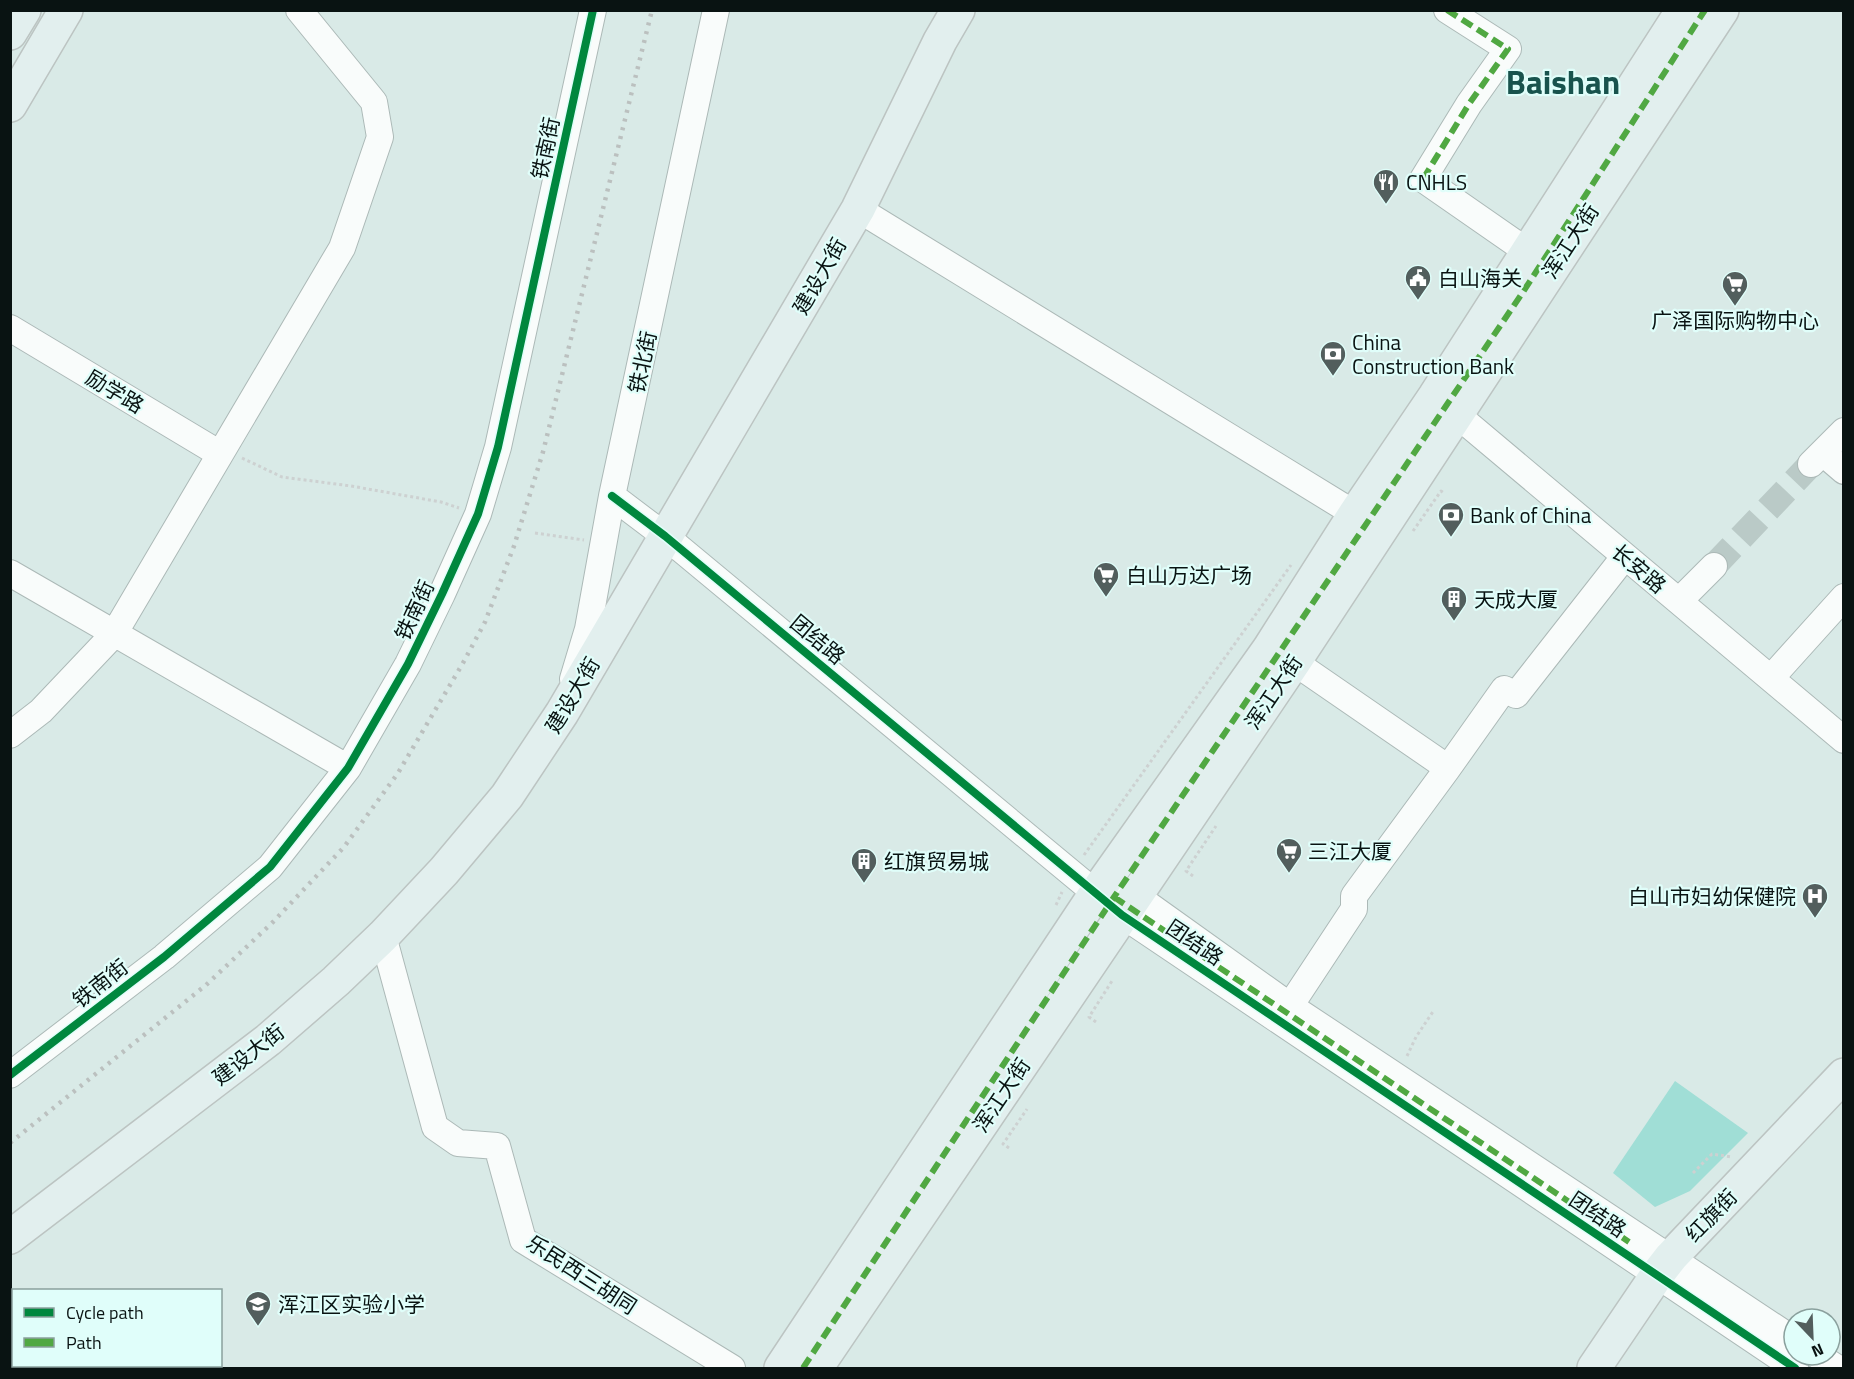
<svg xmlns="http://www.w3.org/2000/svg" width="1854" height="1379" viewBox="0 0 1854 1379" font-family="'Titillium Web','Noto Sans SC',sans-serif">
  <rect width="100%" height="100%" fill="#d9eae7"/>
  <path fill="#a0ded6" d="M1675 1081 1748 1133 1690 1191 1655 1207 1613 1173Z"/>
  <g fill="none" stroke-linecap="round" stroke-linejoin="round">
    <path stroke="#bacac7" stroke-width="26" stroke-dasharray="26 13" stroke-linecap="butt" d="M1714 566 1811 464
      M1077 954 1158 833"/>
    <g stroke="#acb9b7" stroke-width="28">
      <path id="minor" d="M1447 10 1508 49 1469 104 1423 179 1528 252
        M858 209 1355 514
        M10 328 220 454
        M1444 404 1844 740
        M1823 453 1844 471
        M1811 464 1844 431
        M612 496 665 536 1122 915 1795 1368
        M10 573 348 768
        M1679 601 1714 566
        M1771 678 1844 597
        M573 679 588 629 612 496 716 10
        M10 735 41 711 114 634 342 248 380 137 374 102 299 10
        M1448 768 1504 689 1516 695 1625 556
        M1118 895 1136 896 1290 1006 1794 1340
        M383 936 435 1127 458 1143 497 1146 523 1240 732 1368
        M1290 1006 1354 909V896L1448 768 1294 662
        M10 1075 164 957 270 867 348 768 408 664 442 594 478 514 498 447 593 10
        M1817 1355 1837 1368"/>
    </g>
    <g stroke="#bcc4c2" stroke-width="36">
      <path id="major" d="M10 33 24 10
        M10 105 66 10
        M10 1237 268 1040 336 981 383 936 444 871 507 796 562 713 858 209 940 41 958 10
        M781 1368 1096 893 1269 649 1355 514 1435 396 1683 10
        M816 1368 1294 662 1722 10
        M1594 1368 1657 1275 1671 1257 1844 1075"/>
    </g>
    <path stroke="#cdd1d1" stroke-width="3" stroke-dasharray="3 3" stroke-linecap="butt" d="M242 458 282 477 351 486 441 502 459 508
      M1413 531 1441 491 1445 494
      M535 533 584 540
      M1084 855 1291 565
      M1193 876 1186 871 1216 826
      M1056 905 1062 892
      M1096 1022 1089 1017 1112 981
      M1407 1056 1416 1037 1434 1010
      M1009 1148 1003 1144 1027 1109
      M1693 1173 1712 1154 1732 1157"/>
    <use href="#minor" stroke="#f9fcfb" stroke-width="26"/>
    <use href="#major" stroke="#e2efee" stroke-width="33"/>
    <path stroke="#bbc0bf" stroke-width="4.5" stroke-dasharray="3 6" stroke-linecap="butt" d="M10 1143 206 985 273 922 308 885 344 847 398 773 463 663 485 622 514 546 543 452 652 10"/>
    <path stroke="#50a842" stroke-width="6" stroke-dasharray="12 6" stroke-linecap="butt" d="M1423 179 1469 104 1508 49 1447 10
      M1114 897 1629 1242
      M803 1368 1114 897 1523 292 1705 10"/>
    <g stroke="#e0fefa" stroke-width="11">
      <path id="cycleway" d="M612 496 665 536 1122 915 1795 1368
        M10 1075 164 957 270 867 348 768 408 664 442 594 478 514 498 447 593 10"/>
    </g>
    <use href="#cycleway" stroke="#00873e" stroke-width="8"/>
  </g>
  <defs>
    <g id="restaurant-pin" transform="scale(1.35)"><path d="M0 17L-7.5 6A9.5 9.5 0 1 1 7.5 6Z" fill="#525e5d" stroke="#e0fefa"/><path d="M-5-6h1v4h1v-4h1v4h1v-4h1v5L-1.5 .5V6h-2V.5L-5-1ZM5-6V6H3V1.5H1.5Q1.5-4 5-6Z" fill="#fff"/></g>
    <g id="civic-pin" transform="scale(1.35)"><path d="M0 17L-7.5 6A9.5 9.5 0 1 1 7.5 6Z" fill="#525e5d" stroke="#e0fefa"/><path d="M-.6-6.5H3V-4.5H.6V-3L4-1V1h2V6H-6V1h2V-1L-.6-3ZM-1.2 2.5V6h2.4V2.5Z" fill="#fff"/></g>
    <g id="supermarket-pin" transform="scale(1.35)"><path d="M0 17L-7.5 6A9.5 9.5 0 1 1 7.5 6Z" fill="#525e5d" stroke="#e0fefa"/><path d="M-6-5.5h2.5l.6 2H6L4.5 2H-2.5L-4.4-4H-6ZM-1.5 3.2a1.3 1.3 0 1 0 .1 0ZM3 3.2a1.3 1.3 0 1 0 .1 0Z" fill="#fff"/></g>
    <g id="bank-pin" transform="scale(1.35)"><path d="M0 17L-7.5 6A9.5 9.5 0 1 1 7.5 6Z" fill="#525e5d" stroke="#e0fefa"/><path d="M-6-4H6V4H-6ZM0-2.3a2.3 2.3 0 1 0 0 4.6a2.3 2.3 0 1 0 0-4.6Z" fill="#fff"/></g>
    <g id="building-pin" transform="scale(1.35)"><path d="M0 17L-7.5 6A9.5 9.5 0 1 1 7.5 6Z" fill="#525e5d" stroke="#e0fefa"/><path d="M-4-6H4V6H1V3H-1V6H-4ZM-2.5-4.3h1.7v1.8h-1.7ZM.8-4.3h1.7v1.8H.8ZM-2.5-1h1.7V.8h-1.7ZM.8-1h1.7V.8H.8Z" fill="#fff"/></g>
    <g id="hospital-pin" transform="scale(1.35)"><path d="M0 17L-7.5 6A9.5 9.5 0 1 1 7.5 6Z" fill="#525e5d" stroke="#e0fefa"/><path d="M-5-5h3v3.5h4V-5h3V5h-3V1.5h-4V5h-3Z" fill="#fff"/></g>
    <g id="school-pin" transform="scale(1.35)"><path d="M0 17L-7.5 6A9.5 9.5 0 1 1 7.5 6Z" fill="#525e5d" stroke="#e0fefa"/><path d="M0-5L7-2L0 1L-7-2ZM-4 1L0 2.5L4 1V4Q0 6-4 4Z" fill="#fff"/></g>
  </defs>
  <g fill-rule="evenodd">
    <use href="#restaurant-pin" x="1386" y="182"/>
    <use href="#civic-pin" x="1418" y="278"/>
    <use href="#supermarket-pin" x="1735" y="284"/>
    <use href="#bank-pin" x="1333" y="354"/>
    <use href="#bank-pin" x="1451" y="515"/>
    <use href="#supermarket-pin" x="1106" y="575"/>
    <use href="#building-pin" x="1454" y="599"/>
    <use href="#supermarket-pin" x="1289" y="851"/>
    <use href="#building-pin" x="864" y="861"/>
    <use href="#hospital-pin" x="1815" y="896"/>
    <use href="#school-pin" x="258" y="1304"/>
  </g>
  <g text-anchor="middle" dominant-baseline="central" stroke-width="4.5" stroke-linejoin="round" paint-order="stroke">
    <g font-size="21" fill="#091312" stroke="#e0fefa">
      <text transform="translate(545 148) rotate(-78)">铁南街</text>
      <text transform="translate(1570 241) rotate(-57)">浑江大街</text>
      <text transform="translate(819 276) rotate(-60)">建设大街</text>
      <text transform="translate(642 362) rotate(-78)">铁北街</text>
      <text transform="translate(115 391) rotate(31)">励学路</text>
      <text transform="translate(1639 568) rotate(40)">长安路</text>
      <text transform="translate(414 610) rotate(-65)">铁南街</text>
      <text transform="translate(818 639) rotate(40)">团结路</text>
      <text transform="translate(1273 692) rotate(-56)">浑江大街</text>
      <text transform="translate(572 695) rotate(-59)">建设大街</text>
      <text transform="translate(1195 942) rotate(34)">团结路</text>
      <text transform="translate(100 983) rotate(-38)">铁南街</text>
      <text transform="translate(248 1054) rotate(-38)">建设大街</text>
      <text transform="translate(1001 1095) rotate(-56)">浑江大街</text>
      <text transform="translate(1598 1214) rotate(34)">团结路</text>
      <text transform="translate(1711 1215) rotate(-46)">红旗街</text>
      <text transform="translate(582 1274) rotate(33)">乐民西三胡同</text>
    </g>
    <g font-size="21" fill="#091312" stroke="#e0fefa" text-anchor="start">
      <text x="1406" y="182">CNHLS</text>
      <text x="1438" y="278">白山海关</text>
      <text x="1735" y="320" text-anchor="middle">广泽国际购物中心</text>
      <text x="1352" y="342">China<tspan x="1352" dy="24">Construction Bank</tspan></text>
      <text x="1470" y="515">Bank of China</text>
      <text x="1126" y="575">白山万达广场</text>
      <text x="1474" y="599">天成大厦</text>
      <text x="1308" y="851">三江大厦</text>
      <text x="884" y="861">红旗贸易城</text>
      <text x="1796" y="896" text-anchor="end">白山市妇幼保健院</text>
      <text x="278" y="1304">浑江区实验小学</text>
    </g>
    <g font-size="33" font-weight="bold" fill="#18534d" stroke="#e0fefa">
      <text x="1563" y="82">Baishan</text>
    </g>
  </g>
  <rect width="1854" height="1379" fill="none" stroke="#091312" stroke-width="24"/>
  <rect x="12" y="1289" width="210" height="78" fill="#e0fefa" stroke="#8aa09d" stroke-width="1.5"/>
  <rect x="24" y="1308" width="30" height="9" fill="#00873e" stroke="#8aa09d" stroke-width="1.5"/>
  <text x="66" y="1319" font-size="18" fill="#091312">Cycle path</text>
  <rect x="24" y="1338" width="30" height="9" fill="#50a842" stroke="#8aa09d" stroke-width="1.5"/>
  <text x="66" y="1349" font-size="18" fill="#091312">Path</text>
  <g transform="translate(1812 1337) rotate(157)"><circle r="28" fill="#e0fefa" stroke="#8aa09d" stroke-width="1.5"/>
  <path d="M0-4.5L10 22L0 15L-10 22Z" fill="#525e5d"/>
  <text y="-9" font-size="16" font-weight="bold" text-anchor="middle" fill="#091312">N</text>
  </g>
</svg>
